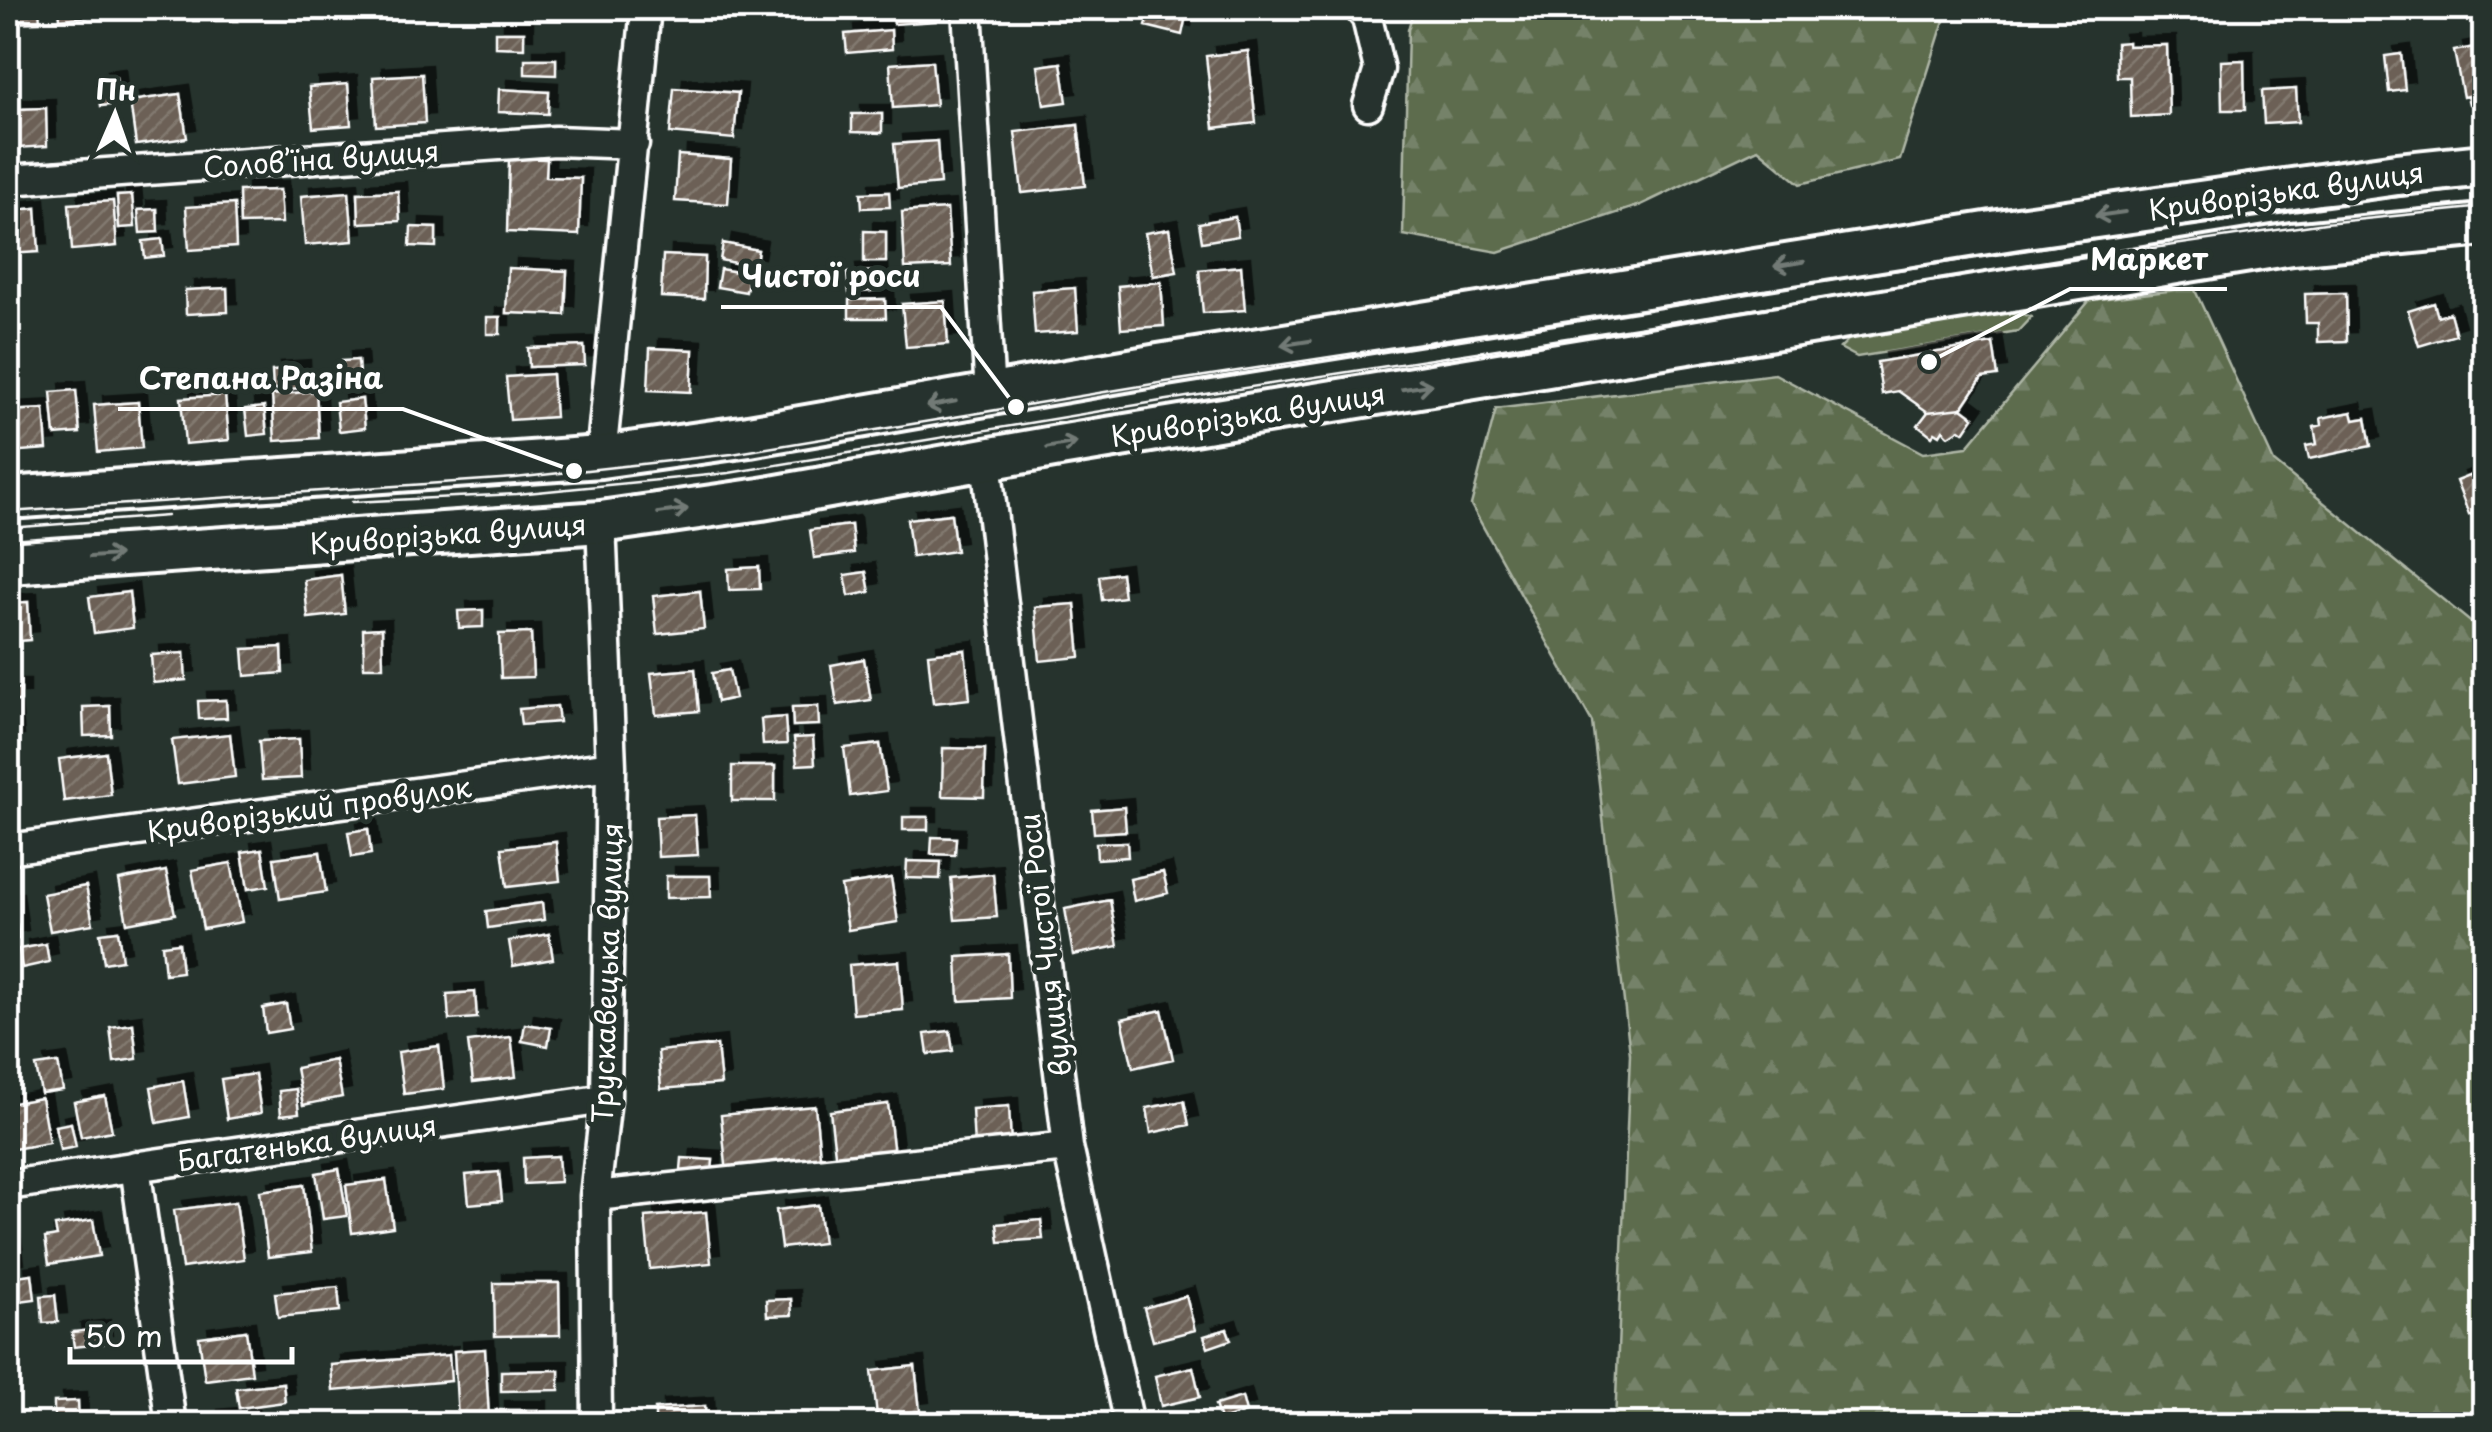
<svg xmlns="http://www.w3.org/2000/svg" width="2492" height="1432" viewBox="0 0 2492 1432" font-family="'Playpen Sans',sans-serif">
  <defs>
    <pattern id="forest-firs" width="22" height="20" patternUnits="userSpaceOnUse" patternTransform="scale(2.5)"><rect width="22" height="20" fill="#5d6c4e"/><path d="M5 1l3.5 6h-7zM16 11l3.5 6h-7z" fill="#758269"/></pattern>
    <pattern id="building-hatch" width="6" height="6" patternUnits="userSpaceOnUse" patternTransform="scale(2.5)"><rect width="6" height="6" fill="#6c6156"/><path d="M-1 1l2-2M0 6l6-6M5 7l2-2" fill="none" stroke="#82796f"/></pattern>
    <filter id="shadow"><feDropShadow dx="9" dy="-9" stdDeviation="0" flood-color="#0009"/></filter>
  </defs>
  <rect width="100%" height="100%" fill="#26332d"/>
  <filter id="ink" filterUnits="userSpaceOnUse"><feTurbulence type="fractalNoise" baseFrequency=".01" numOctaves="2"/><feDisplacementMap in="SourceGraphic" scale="20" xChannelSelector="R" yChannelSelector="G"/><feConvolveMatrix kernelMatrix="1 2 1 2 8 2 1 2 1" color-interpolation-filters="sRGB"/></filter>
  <g filter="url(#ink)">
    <path fill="#5d6c4e" stroke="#aeb6a6" stroke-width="2.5" d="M2011 310 2031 317 2018 331 1857 357 1840 348 1853 335Z"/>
    <path fill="url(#forest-firs)" stroke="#aeb6a6" stroke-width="2.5" d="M1414 8H1948L1900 160 1800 184 1758 149 1641 205 1498 252 1403 235 1408 30Z
      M2194 288 2274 462 2484 633V1424H1615L1630 1054 1592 722 1471 505 1496 409 1775 374 1923 453 1967 447 2090 300Z"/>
    <path fill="url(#building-hatch)" stroke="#fff" stroke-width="2.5" filter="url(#shadow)" d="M8 8H39L40 22 8 23Z
      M59 8H86L87 17 60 19Z
      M193 8H238V21H193Z
      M520 8H562V15L520 12Z
      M892 8H935L936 21 894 24Z
      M1151 8 1187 11 1182 35 1146 26Z
      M891 30 892 49 847 53 845 34Z
      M495 32H524V48L495 47Z
      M2128 42V46L2167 45 2169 115 2131 117 2130 77H2117L2116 43Z
      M2480 46 2484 93 2480 94 2481 102 2469 104 2467 96 2463 97 2454 51Z
      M1248 51 1256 123 1214 128 1206 56Z
      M2401 54 2405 90 2389 92 2385 56Z
      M525 59H556V75L525 74Z
      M2244 60 2245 110H2222L2221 61Z
      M932 61 936 105 893 108 890 64Z
      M1061 63 1067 102 1044 105 1038 66Z
      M422 74 425 123 376 126 373 77Z
      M116 78 119 104 101 106 98 80Z
      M348 84 351 125 313 128 309 87Z
      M674 88 738 93 734 139 670 133Z
      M499 89 549 92 548 114 498 112Z
      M2296 89 2298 122 2264 124 2262 91Z
      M180 94 187 138 136 145 130 101Z
      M46 108 47 146 17 148 15 109Z
      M852 114H882V133L852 132Z
      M1078 125 1085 186 1022 193 1015 132Z
      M937 141 940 184 898 188 894 144Z
      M678 155 731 159 728 204 675 201Z
      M509 158 547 159 546 177 581 178 579 235 507 232Z
      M280 190 282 223 240 224 239 191Z
      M398 191 400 221 359 223 358 193Z
      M349 192 353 241 305 245 301 196Z
      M889 192 890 207 862 208 861 193Z
      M132 195 135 227 119 228 117 196Z
      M113 201 117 246 72 250 69 204Z
      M234 204 236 247 189 250 186 207Z
      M36 208 39 252 8 254V211Z
      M157 209 158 232 140 233 138 210Z
      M947 209 951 266 905 268 902 212Z
      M1235 217 1238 236 1202 242 1199 223Z
      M411 227 436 228V247L410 246Z
      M1169 229 1177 272 1153 276 1145 233Z
      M864 231 886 232V262H864Z
      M162 239 164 256 145 258 143 241Z
      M723 243 758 250 755 267 720 260Z
      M663 255 705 257 704 299 661 297Z
      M1241 266 1245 310 1203 313 1199 270Z
      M508 268 567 271 565 315 506 313Z
      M720 269 749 274 746 292 717 287Z
      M879 271 880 290 849 293 847 273Z
      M1161 282 1164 326 1121 329 1118 286Z
      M227 288 228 312 186 314 185 290Z
      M1075 288 1078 331 1035 334 1032 291Z
      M2346 293 2347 341 2318 342V323H2306L2305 294Z
      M885 299 886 318H849V300Z
      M945 301 948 344 906 347 902 304Z
      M2434 303 2438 317 2450 313 2456 335 2419 346 2408 311Z
      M487 317H500V334H487Z
      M1993 343 1998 376 1982 378 1962 408 1928 412 1898 391 1882 394 1877 362Z
      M584 346 585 365 529 367 528 348Z
      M650 348 693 350 691 392 648 390Z
      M358 360 359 374 343 375 342 361Z
      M301 369 302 388 273 390 272 371Z
      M552 374 555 417 510 420 506 377Z
      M76 390 80 433 55 435 51 392Z
      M316 391 319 438 275 441 272 395Z
      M225 395 229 440 185 444 181 398Z
      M362 399 365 428 339 431 336 402Z
      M138 402 142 448 98 452 94 405Z
      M264 407 267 434 248 436 245 409Z
      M1962 408 1974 417 1964 432 1960 429 1949 436 1943 430 1940 435 1935 432 1932 436 1918 425 1928 412Z
      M44 409 47 449 8 452V411Z
      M2352 412 2354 420 2366 418 2371 446 2309 459 2306 446 2317 444 2314 427 2322 425 2321 418Z
      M2484 470V509L2469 515 2456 481Z
      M951 514 956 551 912 557 907 519Z
      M851 525 854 553 814 558 810 530Z
      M759 567 760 589 729 590 728 569Z
      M866 572 870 592 849 596 845 575Z
      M1121 573 1124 597 1102 600 1099 576Z
      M341 575 345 614 308 618 304 580Z
      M700 591 704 629 657 634 653 596Z
      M129 592 133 628 94 633 89 597Z
      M28 602 30 640 8 642V603Z
      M1075 604 1080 657 1040 661 1035 607Z
      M483 610V627L459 628 458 611Z
      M382 628 383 667H364L363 629Z
      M531 633 533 677 501 678 499 634Z
      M282 647 283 673 245 676 243 649Z
      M965 650 970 699 933 703 928 654Z
      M184 653 186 680 153 683 151 655Z
      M864 659 871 700 837 705 831 665Z
      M695 669 699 711 656 715 651 673Z
      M729 670 735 698 717 702 712 673Z
      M8 689H21V701H8Z
      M226 700 227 718 199 719 198 701Z
      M110 706 111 735 84 736 83 707Z
      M557 706 559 722 521 725 519 709Z
      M818 706 819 725 793 726 792 707Z
      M8 712H12L15 744 8 745Z
      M785 717 787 744 763 745 761 719Z
      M230 734 235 777 178 784 172 740Z
      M813 737 815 764 797 765 794 738Z
      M299 739 301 778 262 780 259 741Z
      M880 744 887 791 850 796 844 748Z
      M943 748 985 749 984 797 942 796Z
      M106 753 111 795 64 801 59 759Z
      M732 766H775V801H732Z
      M1124 807 1126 831 1094 833 1092 810Z
      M695 815 698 855 658 857 656 817Z
      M903 817H928V830H903Z
      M368 829 371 854 352 857 348 832Z
      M932 837 956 838 955 855 931 854Z
      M556 842 560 881 507 887 502 848Z
      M1127 842 1128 857 1097 859 1096 843Z
      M262 849 268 886 248 889 242 852Z
      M320 852 326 892 280 899 274 858Z
      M907 861 941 862 940 879 906 878Z
      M231 863 242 922 203 929 192 870Z
      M166 871 175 914 127 923 119 880Z
      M1163 872 1168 893 1134 901 1130 879Z
      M993 874 997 917 955 920 951 878Z
      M666 876H710L711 897 666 898Z
      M891 878 898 922 848 930 841 886Z
      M86 886 93 924 50 931 43 894Z
      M1110 900 1118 946 1073 955 1065 909Z
      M8 902H14L19 939 8 941Z
      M542 903 544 920 488 928 486 911Z
      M118 931 122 960 104 963 100 933Z
      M549 934 553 959 513 966 509 941Z
      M179 943 182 972 165 974 162 945Z
      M46 944 49 962 22 968 19 949Z
      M1008 954 1010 998 959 1001 957 957Z
      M899 961 903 1010 853 1014 849 965Z
      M475 992 477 1018 449 1020 447 994Z
      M286 1004 290 1029 266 1033 263 1008Z
      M1162 1010 1173 1059 1133 1068 1122 1019Z
      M133 1024 137 1059 114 1062 110 1027Z
      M525 1024 551 1028 548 1046 522 1041Z
      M950 1031 953 1051 928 1054 925 1034Z
      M511 1037 516 1077 473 1082 468 1042Z
      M717 1045 721 1084 661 1089 658 1051Z
      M439 1046 444 1089 404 1094 398 1052Z
      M335 1060 342 1097 303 1105 296 1068Z
      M58 1063 63 1090 41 1093 36 1066Z
      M255 1074 261 1113 227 1119 221 1079Z
      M183 1081 189 1117 157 1123 151 1087Z
      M296 1089 299 1113 281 1115 279 1091Z
      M105 1096 112 1131 81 1137 74 1102Z
      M41 1098 49 1143 8 1150V1104Z
      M1184 1101 1189 1125 1151 1133 1147 1108Z
      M888 1104 894 1155 836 1162 830 1111Z
      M815 1106 821 1166 727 1175 721 1115Z
      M1009 1106 1011 1144 974 1147 972 1109Z
      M71 1123 76 1147 60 1150 55 1126Z
      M558 1156 560 1182 524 1184 523 1158Z
      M682 1158 713 1160 711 1184 680 1182Z
      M339 1169 347 1216 323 1219 316 1173Z
      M499 1172 502 1201 469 1204 466 1175Z
      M386 1180 393 1227 352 1233 346 1185Z
      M304 1185 312 1252 268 1257 260 1191Z
      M236 1202 244 1259 182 1268 174 1210Z
      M818 1205 823 1243 781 1248 776 1210Z
      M706 1212 711 1263 650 1269 645 1217Z
      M93 1220 99 1256 49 1264 45 1238 57 1236 55 1226Z
      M1041 1220 1043 1239 999 1242 997 1224Z
      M10 1233 15 1272 8 1273V1234Z
      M32 1274 35 1299 19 1301 16 1276Z
      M494 1283H559L560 1335 495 1336Z
      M338 1287 340 1311 278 1317 275 1293Z
      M55 1295 58 1322 43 1323 41 1296Z
      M1186 1296 1195 1330 1153 1341 1144 1308Z
      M791 1299 792 1315 767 1316 766 1300Z
      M101 1329 103 1344 74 1347 72 1332Z
      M1227 1329 1231 1340 1208 1348 1204 1336Z
      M246 1331 252 1374 205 1380 199 1337Z
      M485 1349 489 1417 458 1419 454 1351Z
      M449 1355 451 1381 333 1391 331 1365Z
      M915 1366 920 1411 877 1416 872 1371Z
      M1193 1367 1200 1397 1161 1406 1155 1376Z
      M559 1370V1390L501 1391V1371Z
      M283 1383 285 1402 239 1408 236 1388Z
      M1242 1397 1246 1412 1220 1420 1215 1405Z
      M78 1401 79 1424H54V1402Z
      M705 1406 706 1424H655V1409Z
      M496 1410H538V1424H496Z
      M250 1415 251 1424H209V1419Z
      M455 1420 456 1424H393Z"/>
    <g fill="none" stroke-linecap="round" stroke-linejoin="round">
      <g stroke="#fff" stroke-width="35">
        <path id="street" d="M967 8 990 395
          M1359 8 1367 18 1379 69 1368 105
          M8 180 555 141 634 144
          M601 457 646 8
          M986 461 1068 1147 1129 1424
          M8 849 611 766
          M135 1166 171 1424
          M8 1185 606 1099
          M595 1196 1068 1147
          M597 1424 595 1196 606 1099 611 766 601 522"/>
      </g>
      <g stroke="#fff" stroke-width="48">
        <path id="secondary" d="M8 498 601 457 749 436 1159 365 2018 228 2397 174 2484 165
          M8 563 601 522 761 499 1059 446 2292 244 2484 225"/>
      </g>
      <use href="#street" stroke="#26332d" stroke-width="28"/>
      <use href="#secondary" stroke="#26332d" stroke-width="40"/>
      <path stroke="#fff" stroke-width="2.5" d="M2024 267 2325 223 2484 207
        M352 502 517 494 729 473 1161 401 1960 277
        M8 512 515 478 732 454 1159 383 2322 205 2484 188
        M8 528 167 516"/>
    </g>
    <defs><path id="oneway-shaft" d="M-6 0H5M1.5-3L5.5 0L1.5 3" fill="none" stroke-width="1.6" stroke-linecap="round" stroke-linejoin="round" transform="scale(2.5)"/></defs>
    <g stroke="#727a76">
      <use href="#oneway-shaft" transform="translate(2110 214) rotate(172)"/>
      <use href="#oneway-shaft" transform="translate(1789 264) rotate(171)"/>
      <use href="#oneway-shaft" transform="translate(1296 343) rotate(171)"/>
      <use href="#oneway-shaft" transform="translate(1417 387) rotate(-9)"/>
      <use href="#oneway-shaft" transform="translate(941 404) rotate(170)"/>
      <use href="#oneway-shaft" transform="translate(1062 445) rotate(-10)"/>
      <use href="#oneway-shaft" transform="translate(673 511) rotate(-8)"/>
      <use href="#oneway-shaft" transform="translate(105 556) rotate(-4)"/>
    </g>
  </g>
  <g text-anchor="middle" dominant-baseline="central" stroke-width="10" stroke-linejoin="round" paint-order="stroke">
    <g font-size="28" fill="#fff" stroke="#26332d">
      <text transform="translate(321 158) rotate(-4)">Соловʼїна вулиця</text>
      <text transform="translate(2286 190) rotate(-8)">Криворізька вулиця</text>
      <text transform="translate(1248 414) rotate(-9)">Криворізька вулиця</text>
      <text transform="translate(448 533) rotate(-4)">Криворізька вулиця</text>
      <text transform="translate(309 808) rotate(-8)">Криворізький провулок</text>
      <text transform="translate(1044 945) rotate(-97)">вулиця Чистої Роси</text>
      <text transform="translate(606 973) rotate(-88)">Трускавецька вулиця</text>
      <text transform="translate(307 1142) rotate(-8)">Багатенька вулиця</text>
    </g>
  </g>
  <path fill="none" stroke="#fff" stroke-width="4" d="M1929 362L2070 289H2227M1016 407L941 307H721M574 471L403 409H118"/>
  <g fill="#fff" stroke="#26332d" stroke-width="4">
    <circle cx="1929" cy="362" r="10"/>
    <circle cx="1016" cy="407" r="10"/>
    <circle cx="574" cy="471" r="10"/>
  </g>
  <g font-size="30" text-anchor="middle" font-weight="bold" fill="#fff" stroke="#26332d" stroke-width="10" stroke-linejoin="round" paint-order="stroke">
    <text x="2149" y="270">Маркет</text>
    <text x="831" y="287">Чистої роси</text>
    <text x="261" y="389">Степана Разіна</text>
  </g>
  <rect width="2492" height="1432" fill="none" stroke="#26332d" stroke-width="40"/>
  <rect x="20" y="20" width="2452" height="1392" fill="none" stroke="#fff" stroke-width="4" filter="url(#ink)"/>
  <g transform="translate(115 115) rotate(2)" stroke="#26332d" stroke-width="8" paint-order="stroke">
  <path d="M0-8L18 38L0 25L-18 38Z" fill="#ffffff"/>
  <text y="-15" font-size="28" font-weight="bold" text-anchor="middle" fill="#ffffff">Пн</text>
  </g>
  <path d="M70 1347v15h222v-15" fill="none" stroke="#ffffff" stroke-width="5"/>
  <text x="85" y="1347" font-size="30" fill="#ffffff" stroke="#26332d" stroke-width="8" paint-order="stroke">50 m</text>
</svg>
